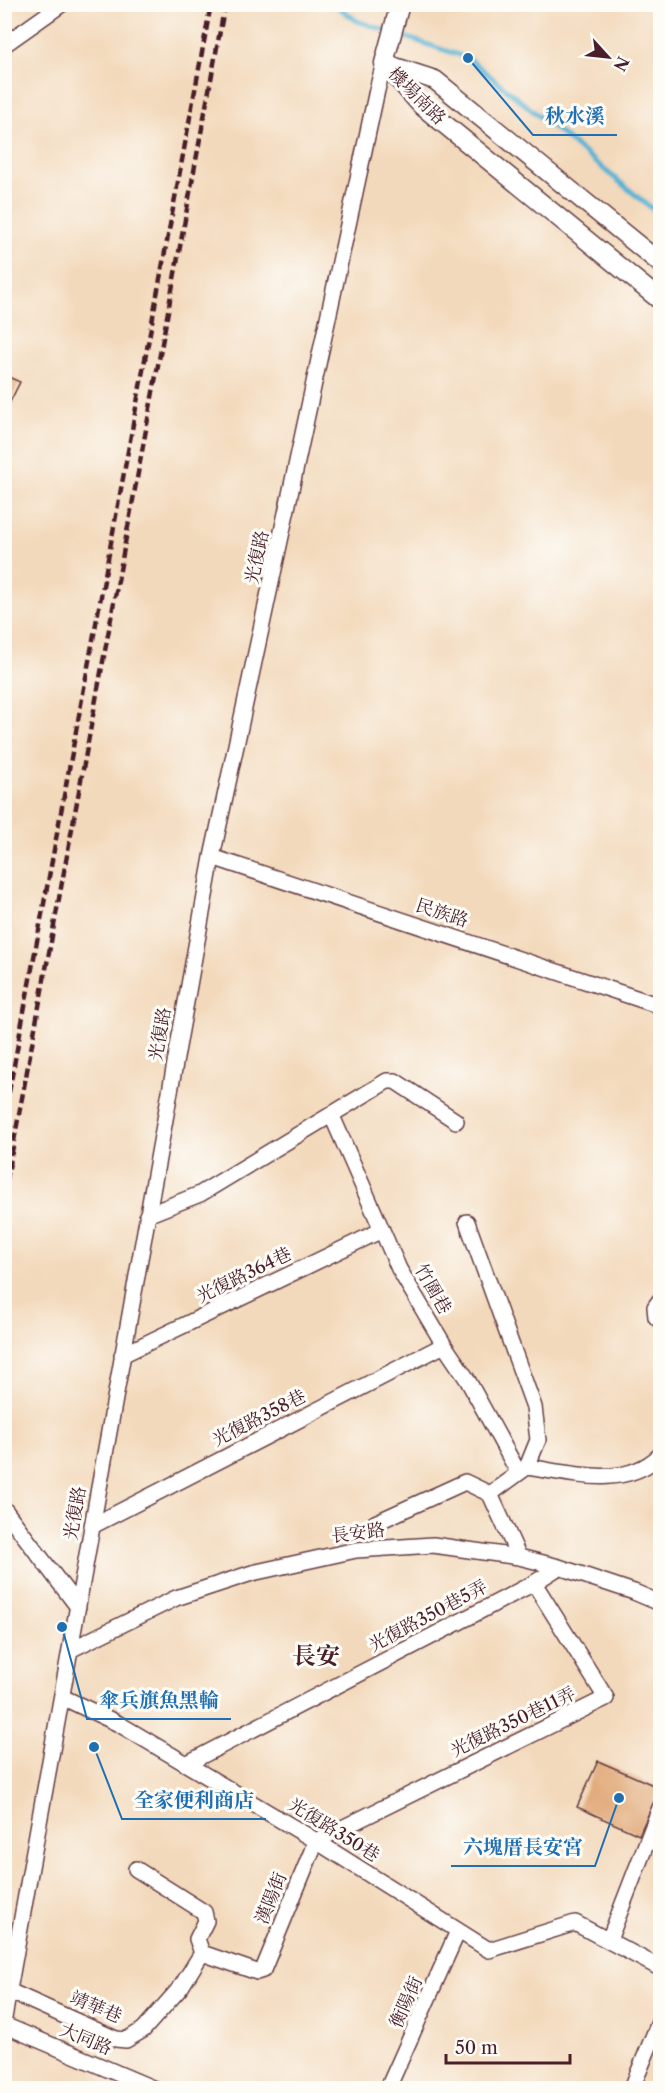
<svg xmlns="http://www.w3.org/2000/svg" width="665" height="2093" viewBox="0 0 665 2093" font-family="'Libre Caslon Text','Noto Serif TC',serif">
  <rect width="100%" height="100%" fill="#fdfcf7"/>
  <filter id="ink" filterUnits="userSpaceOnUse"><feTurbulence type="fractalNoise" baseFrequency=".0167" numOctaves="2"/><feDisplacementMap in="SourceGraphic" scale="12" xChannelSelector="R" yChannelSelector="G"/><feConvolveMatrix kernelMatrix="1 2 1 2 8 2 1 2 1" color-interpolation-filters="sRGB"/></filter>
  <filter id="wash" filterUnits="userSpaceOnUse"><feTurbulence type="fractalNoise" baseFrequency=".008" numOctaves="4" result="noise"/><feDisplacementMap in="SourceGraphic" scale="24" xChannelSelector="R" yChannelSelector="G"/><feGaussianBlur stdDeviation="1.35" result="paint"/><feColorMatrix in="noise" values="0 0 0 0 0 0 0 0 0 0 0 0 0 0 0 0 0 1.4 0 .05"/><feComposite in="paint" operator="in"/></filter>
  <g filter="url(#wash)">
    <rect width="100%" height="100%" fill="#f3d9bb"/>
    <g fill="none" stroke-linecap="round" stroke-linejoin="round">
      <path stroke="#55b2d3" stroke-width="5" d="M334 4 357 21 468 58 660 215"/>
    </g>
    <g id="blocks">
      <path fill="#e2ac7d" d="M4 375 20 382 4 414Z
        M598 1761 660 1788 639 1835 577 1807Z"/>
    </g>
  </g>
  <g filter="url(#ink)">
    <use href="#blocks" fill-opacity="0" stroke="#633b41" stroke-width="1.5"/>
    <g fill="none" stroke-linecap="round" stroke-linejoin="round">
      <g stroke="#633b41" stroke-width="18">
        <path id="minor" d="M434 4H471
          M4 45 62 4
          M212 857 660 1006
          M332 1116 399 1269 444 1345 467 1379 518 1472
          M147 1215 200 1194 387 1081H395L456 1121
          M467 1222 534 1407 538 1440 527 1467
          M660 1300 655 1307 656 1317 660 1321
          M122 1355 382 1230
          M490 1494 519 1557
          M4 1509 78 1607
          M375 1523 465 1482 490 1494 527 1467C570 1473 625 1490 660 1455
          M92 1526 444 1345
          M70 1650 176 1598 252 1573 356 1550 433 1545 519 1557 559 1567 634 1592 660 1603
          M62 1697 119 1724 316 1841 489 1950 575 1923 660 1968
          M186 1764 534 1583 559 1567
          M136 1869 204 1912 206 1921 197 1939 202 1953
          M609 1940 660 1808
          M202 1953 257 1972 263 1970 316 1841 606 1698 534 1583
          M9 1991 116 2039 126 2040 143 2030 181 1987 202 1953
          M4 2018 212 857 377 90 384 63
          M4 2025 152 2088
          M388 2088 458 1931
          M632 2088 660 2020"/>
      </g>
      <g stroke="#633b41" stroke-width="21">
        <path id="tertiary" d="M384 63 421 105 660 300
          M384 63 400 4
          M386 64 435 80 660 263"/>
      </g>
      <use href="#minor" stroke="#fff" stroke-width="15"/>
      <use href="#tertiary" stroke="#fff" stroke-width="18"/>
      <path stroke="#4a1f2b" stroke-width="4.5" stroke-dasharray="9 4.5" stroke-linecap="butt" d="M4 1119 211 4
        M4 1195 225 4"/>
    </g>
  </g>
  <g text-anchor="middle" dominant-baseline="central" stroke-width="6" stroke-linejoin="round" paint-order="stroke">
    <g font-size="18" fill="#4a1f2b" stroke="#fdfcf7">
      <text transform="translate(417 96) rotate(45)">機場南路</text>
      <text transform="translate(257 557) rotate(-78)">光復路</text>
      <text transform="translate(442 913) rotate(18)">民族路</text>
      <text transform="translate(160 1034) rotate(-80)">光復路</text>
      <text transform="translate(244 1275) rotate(-26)">光復路364巷</text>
      <text transform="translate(433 1289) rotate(60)">竹圍巷</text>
      <text transform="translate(259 1418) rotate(-27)">光復路358巷</text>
      <text transform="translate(75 1513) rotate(-80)">光復路</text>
      <text transform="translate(358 1533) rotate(-7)">長安路</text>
      <text transform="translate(428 1616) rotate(-28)">光復路350巷5弄</text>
      <text transform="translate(513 1722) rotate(-26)">光復路350巷11弄</text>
      <text transform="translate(334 1830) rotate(32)">光復路350巷</text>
      <text transform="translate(271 1898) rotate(-68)">漢陽街</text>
      <text transform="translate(406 2002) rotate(-66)">衡陽街</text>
      <text transform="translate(96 2007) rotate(23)">靖華巷</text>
      <text transform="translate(86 2039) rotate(23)">大同路</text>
    </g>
    <g font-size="24" font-weight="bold" fill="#4a1f2b" stroke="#fdfcf7">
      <text x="316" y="1655">長安</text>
    </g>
  </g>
  <path fill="none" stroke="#1f6fb2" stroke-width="2" d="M468 58L533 135H617M62 1627L87 1719H231M94 1747L122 1819H266M619 1798L595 1866H451"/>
  <g fill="#1f6fb2" stroke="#fdfcf7" stroke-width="2">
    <circle cx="468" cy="58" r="6"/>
    <circle cx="62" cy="1627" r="6"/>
    <circle cx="94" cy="1747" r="6"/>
    <circle cx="619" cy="1798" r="6"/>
  </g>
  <g font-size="20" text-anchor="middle" font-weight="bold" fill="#1f6fb2" stroke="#fdfcf7" stroke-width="6" stroke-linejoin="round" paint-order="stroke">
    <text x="575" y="123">秋水溪</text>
    <text x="159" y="1707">傘兵旗魚黑輪</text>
    <text x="194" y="1807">全家便利商店</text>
    <text x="523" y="1854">六塊厝長安宮</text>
  </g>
  <rect width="665" height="2093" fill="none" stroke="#fdfcf7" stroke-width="24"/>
  <g transform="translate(608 57) rotate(117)" stroke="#fdfcf7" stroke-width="4.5" paint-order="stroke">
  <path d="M0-4.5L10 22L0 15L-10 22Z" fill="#4a1f2b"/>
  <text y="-9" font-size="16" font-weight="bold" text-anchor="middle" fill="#4a1f2b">N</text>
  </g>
  <path d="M446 2054v9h124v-9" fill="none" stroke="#4a1f2b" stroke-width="3"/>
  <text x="455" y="2054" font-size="18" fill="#4a1f2b" stroke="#fdfcf7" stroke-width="4.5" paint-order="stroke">50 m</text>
</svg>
